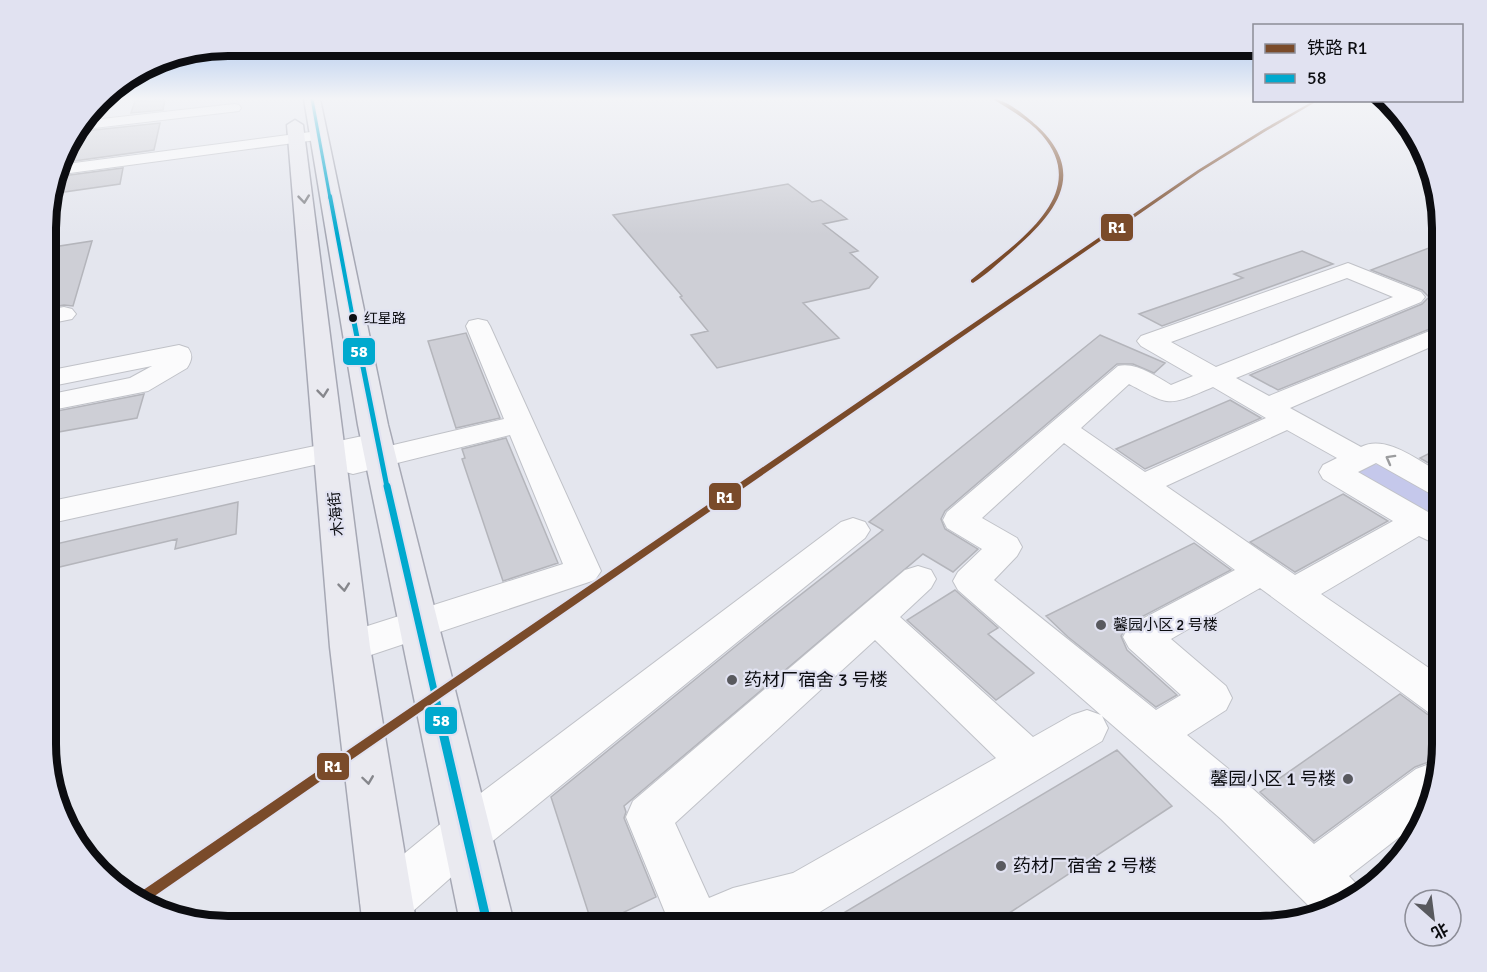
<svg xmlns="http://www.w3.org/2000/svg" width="1487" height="972" viewBox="0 0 1487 972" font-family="Signika,'Noto Sans SC',sans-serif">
  <rect width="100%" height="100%" fill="#e4e6ee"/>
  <path fill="#c5c8eb" d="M1387 464 1442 494V528L1358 479 1360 465Z"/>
  <path fill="#cecfd6" stroke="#b4b5bb" stroke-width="1.5" d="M165 99 163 110 131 113 135 101Z
    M160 123 154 150 59 163 64 147 76 132Z
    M123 168 120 184 50 194 55 177Z
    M788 184 812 202 821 200 847 219 823 224 858 251 850 253 878 277 869 288 803 303 839 338 717 368 691 335 708 331 680 297 682 296 613 215Z
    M92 241 73 306 64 305 47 308V248Z
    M1442 243V324L1278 390 1250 375 1422 304 1429 297 1422 290 1371 270Z
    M1302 251 1333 264 1162 326 1139 314 1243 278 1234 274Z
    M466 333 500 418 456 428 428 341Z
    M1100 335 1165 363 1154 373 1133 364H1117L945 511 941 519 945 529 978 549 953 572 923 554 624 806 626 812 624 818 656 897 593 927 551 797 757 629 883 530 869 522Z
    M144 394 137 418 47 434V413Z
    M1230 400 1261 418 1145 469 1116 449Z
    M506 438 558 563 503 581 462 459 465 458 462 449Z
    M1442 447V471L1420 458Z
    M1343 494 1388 521 1295 572 1250 542Z
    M238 502 236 534 175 549 177 539 47 570V546Z
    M1194 543 1231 570 1128 624 1121 636 1127 650 1177 695 1156 707 1068 637 1046 616Z
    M955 590 998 628 988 634 1034 673 996 700 907 620Z
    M1400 694 1427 714 1442 719V756L1438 764 1431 761 1415 767 1314 841 1260 792Z
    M1117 750 1172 806 988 927H820Z"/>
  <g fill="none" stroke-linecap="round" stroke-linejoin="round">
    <g stroke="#c0c2c8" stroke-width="2">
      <path id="minor" d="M234 104 239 105 241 108 239 111 77 130 84 121Z
        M318 131 324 133 326 136 324 139 55 175 59 165Z
        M1348 263 1421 292 1425 297 1421 302 1236 378 1269 396 1442 326V342L1290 408 1361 447C1386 434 1419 461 1442 474V497L1431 494 1376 463 1358 472 1442 520V547L1419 536 1321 594 1442 677V717L1428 712 1260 588 1171 639 1226 686 1232 698 1226 710 1187 735 1253 789 1314 844 1416 769 1432 763 1438 766 1420 821 1349 876 1363 891 1350 903 1316 913 1221 819 1102 716 1108 728 1102 741 818 913 777 927H671L626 817 633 801 905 570 918 566 931 570 936 579 931 588 900 617 1033 737 1072 715 1087 710 1101 715 958 590 953 581 958 572 982 549 947 528 943 520 947 512 1118 366C1137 362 1155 376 1171 385L1193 376 1141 346 1137 341 1141 336ZM1347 278 1393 297 1216 367 1171 342ZM1129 384C1172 407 1168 406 1213 387L1266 418 1145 472 1081 428ZM1287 430 1337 458 1323 465 1319 472 1323 479 1393 521 1295 575 1166 486ZM1064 443 1235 570 1129 626 1123 637 1129 648 1181 695 1156 710 994 580 1017 556 1022 547 1017 538 982 518ZM875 640 996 758 793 873 733 888 709 898 675 823Z
        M64 307 72 309 76 314 72 319 47 324V310Z
        M478 319 487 321 490 326 601 571 595 580 350 662 336 658 331 647 336 636 563 564 510 435 353 474 342 471 338 464 341 459 47 524V502L377 433 387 436 392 442 389 446 504 419 466 326 469 321Z
        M179 345 188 348C193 355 192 360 187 368L148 391 47 411V395L130 378 152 366 47 387V371Z
        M853 518 865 522 870 530 865 538 483 849 403 920 385 927 367 920 360 902 367 884 449 817 841 522Z"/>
    </g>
    <g stroke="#a6a8b4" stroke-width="3">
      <path id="major" d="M304 99H320L388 425 515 927H461L358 425Z
        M295 120 303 125 370 647 417 927H363L330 647 287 125Z"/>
    </g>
    <use href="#minor" fill="#fbfbfc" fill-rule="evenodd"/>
    <use href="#major" fill="#eaeaf0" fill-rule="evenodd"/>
    <g stroke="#e1e2f1" stroke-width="5">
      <path id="bus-1-far4" d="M312 99 330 198"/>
    </g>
    <g stroke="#e1e2f1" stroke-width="7">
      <path id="bus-1-far3" d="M330 196 354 324"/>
    </g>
    <g stroke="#e1e2f1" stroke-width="9">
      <path id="bus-1-far2" d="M354 322 387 487"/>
    </g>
    <g stroke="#e1e2f1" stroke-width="11">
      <path id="bus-1-far1" d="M387 486 436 699"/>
    </g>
    <g stroke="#e1e2f1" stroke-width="14">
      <path id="bus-1" d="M435 698 488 927"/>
    </g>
    <use href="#bus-1-far4" stroke="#00a9ce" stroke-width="3"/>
    <use href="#bus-1-far3" stroke="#00a9ce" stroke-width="4"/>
    <use href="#bus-1-far2" stroke="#00a9ce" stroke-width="5"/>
    <use href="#bus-1-far1" stroke="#00a9ce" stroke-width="7"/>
    <use href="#bus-1" stroke="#00a9ce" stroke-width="9"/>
    <g stroke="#e1e2f1" stroke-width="4">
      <path id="rail-1" d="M993 99C1006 99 1027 117 1036 125 1091 175 1053 216 1009 254 998 263 986 275 973 283L971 282V280C1013 245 1094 195 1042 135 1028 119 1010 110 993 99Z
        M1315 100H1319L1266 131 1200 172 143 904 132 899 133 897 1198 170 1264 129Z"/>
    </g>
    <use href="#rail-1" fill="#7a4b2a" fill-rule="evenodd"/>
  </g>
  <defs><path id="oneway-chevron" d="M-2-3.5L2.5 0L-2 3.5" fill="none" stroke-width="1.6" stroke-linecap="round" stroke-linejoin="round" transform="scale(1.5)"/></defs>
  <g stroke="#86878c">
    <use href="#oneway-chevron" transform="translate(304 199) rotate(84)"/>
    <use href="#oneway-chevron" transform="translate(323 393) rotate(84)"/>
    <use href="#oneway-chevron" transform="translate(344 587) rotate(84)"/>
    <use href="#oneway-chevron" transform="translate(368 780) rotate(82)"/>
  </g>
  <use stroke="#9b9c9e" href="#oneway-chevron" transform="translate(1390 459) rotate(-151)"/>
  <linearGradient id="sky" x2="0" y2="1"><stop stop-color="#91b4e9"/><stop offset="0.42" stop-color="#f3f4f7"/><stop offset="1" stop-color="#f3f4f7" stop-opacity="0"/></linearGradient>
  <rect width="1487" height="235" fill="url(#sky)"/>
  <circle fill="#0c0d11" stroke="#e1e2f1" stroke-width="2" cx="353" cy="318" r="5"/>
  <g fill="#58595e" stroke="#e1e2f1" stroke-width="2">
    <circle cx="1101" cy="625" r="6"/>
    <circle cx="732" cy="680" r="6"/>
    <circle cx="1348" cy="779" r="6"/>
    <circle cx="1001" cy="866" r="6"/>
  </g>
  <g text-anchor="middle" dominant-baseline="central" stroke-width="4.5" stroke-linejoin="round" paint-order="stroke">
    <g font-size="14" fill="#0c0d11" stroke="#e1e2f1" text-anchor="start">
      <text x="364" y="318">红星路</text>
    </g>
    <g font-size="15" fill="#0c0d11" stroke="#e1e2f1">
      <text transform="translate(336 514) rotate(-96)">木海街</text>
    </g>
    <g font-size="15" fill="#0c0d11" stroke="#e1e2f1" text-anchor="start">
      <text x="1113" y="625">馨园小区 2 号楼</text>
    </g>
    <g font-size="18" fill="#0c0d11" stroke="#e1e2f1" text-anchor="start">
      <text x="744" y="680">药材厂宿舍 3 号楼</text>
      <text x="1336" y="779" text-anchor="end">馨园小区 1 号楼</text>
      <text x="1013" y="866">药材厂宿舍 2 号楼</text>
    </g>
  </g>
  <path d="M0 0H1487V972H0ZM228 56H1260A172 172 0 0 1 1432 228V744A172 172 0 0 1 1260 916H228A172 172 0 0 1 56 744V228A172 172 0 0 1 228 56Z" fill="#e1e2f1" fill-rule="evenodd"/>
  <path fill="none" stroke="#0c0d11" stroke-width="8" d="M228 56H1260A172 172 0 0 1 1432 228V744A172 172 0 0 1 1260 916H228A172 172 0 0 1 56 744V228A172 172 0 0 1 228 56Z"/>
  <g stroke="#e1e2f1" stroke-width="2">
    <rect x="1100" y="213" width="34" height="29" rx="6" fill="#7a4b2a"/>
    <rect x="342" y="337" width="34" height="29" rx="6" fill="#00a9ce"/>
    <rect x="708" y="482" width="34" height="29" rx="6" fill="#7a4b2a"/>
    <rect x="424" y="706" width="34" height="29" rx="6" fill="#00a9ce"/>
    <rect x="316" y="752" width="34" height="29" rx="6" fill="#7a4b2a"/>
  </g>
  <g font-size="16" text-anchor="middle" font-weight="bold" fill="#fff">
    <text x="1117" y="233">R1</text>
    <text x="359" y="357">58</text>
    <text x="725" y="503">R1</text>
    <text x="441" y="726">58</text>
    <text x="333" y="772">R1</text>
  </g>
  <rect x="1253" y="24" width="210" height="78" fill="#e1e2f1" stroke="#8c8d97" stroke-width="1.5"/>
  <rect x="1265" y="44" width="30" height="9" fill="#7a4b2a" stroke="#8c8d97" stroke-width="1.5"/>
  <text x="1307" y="54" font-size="18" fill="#0c0d11">铁路 R1</text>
  <rect x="1265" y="74" width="30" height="9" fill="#00a9ce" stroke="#8c8d97" stroke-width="1.5"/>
  <text x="1307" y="84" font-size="18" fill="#0c0d11">58</text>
  <g transform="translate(1433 918) rotate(152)"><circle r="28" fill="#e1e2f1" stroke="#8c8d97" stroke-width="1.5"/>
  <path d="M0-4.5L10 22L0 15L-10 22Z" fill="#58595e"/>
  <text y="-9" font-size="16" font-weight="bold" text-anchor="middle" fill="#0c0d11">北</text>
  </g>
</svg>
